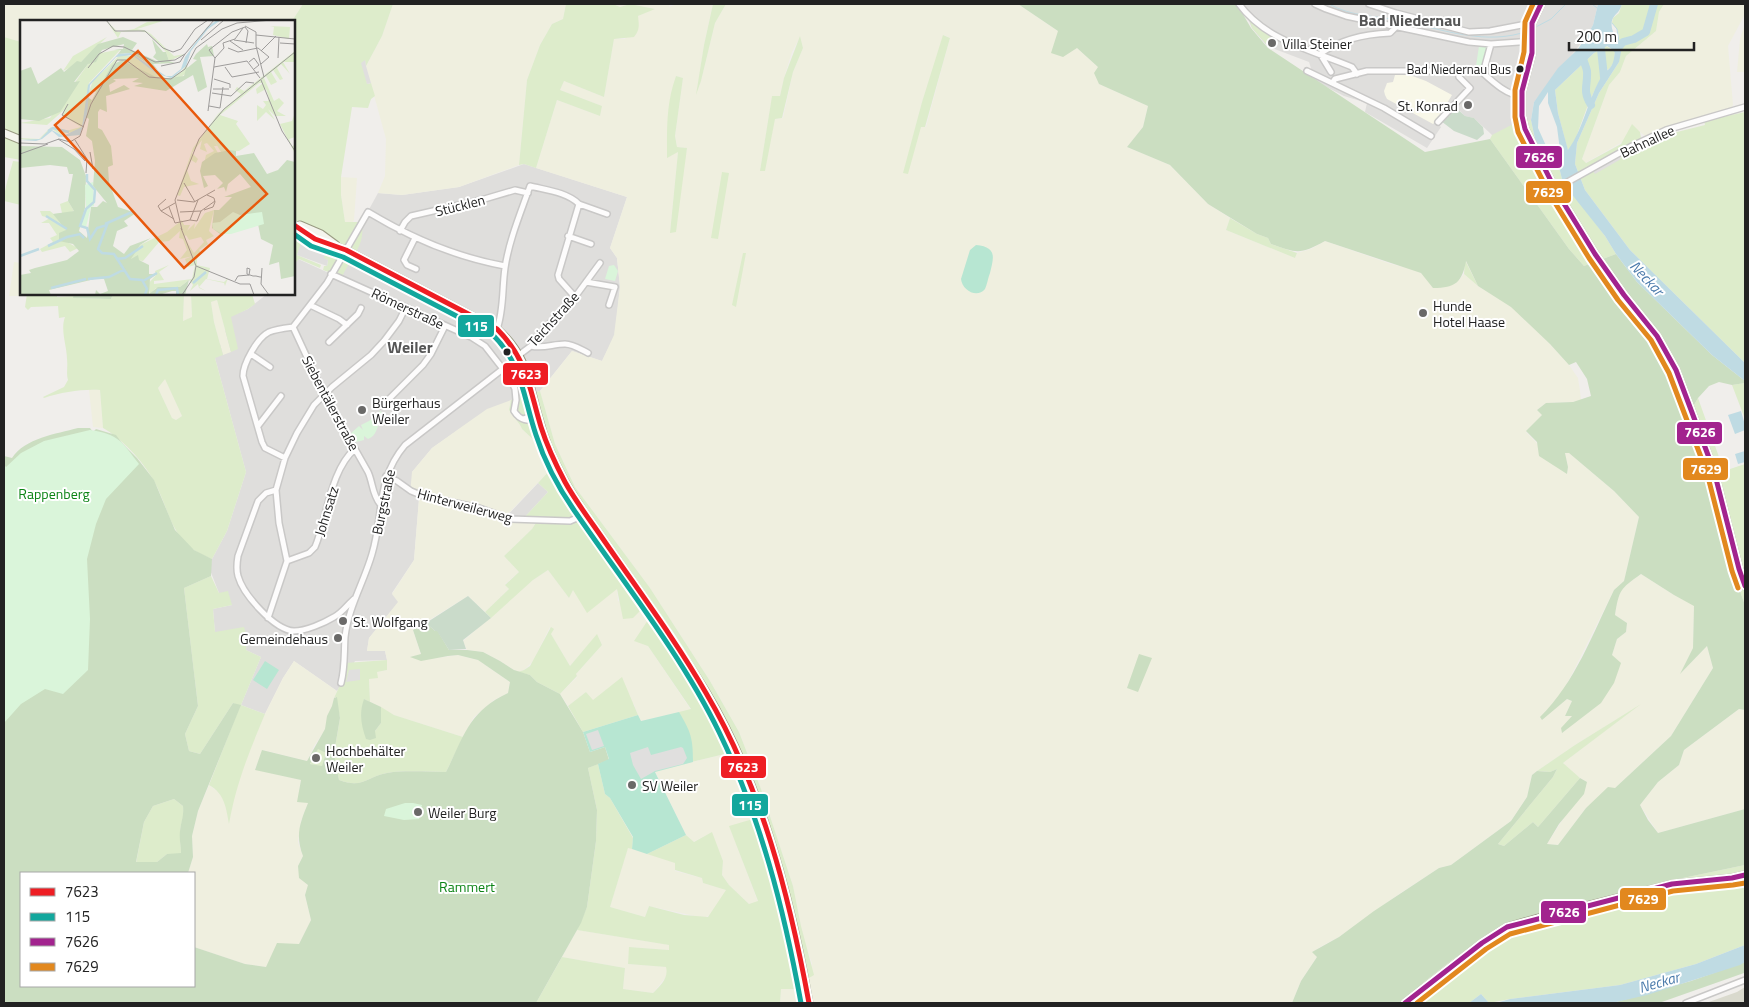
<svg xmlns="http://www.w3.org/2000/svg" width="1749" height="1007" viewBox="0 0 1749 1007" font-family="'Titillium Web',sans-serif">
  <rect width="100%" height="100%" fill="#f0eeeb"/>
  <path fill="#dfdedc" d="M1239 4H1598L1593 25 1586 37 1534 102 1531 120H1521V181L1492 135 1474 118 1465 116 1453 104 1435 122 1441 127 1427 148 1365 112 1367 103 1344 96 1315 81 1309 62 1267 46 1252 28 1245 12Z
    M524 164 627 197 610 248 617 258 620 287 615 335 602 361 572 351 540 391 487 410 432 448 412 472 419 499 414 560 392 593 399 602 369 638 367 651H385L387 660 355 661 337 691 294 661 283 678 265 714 241 705 261 657 246 650 247 637 215 633 213 609 232 605 219 593 210 570 212 559 227 531 246 472 215 358 231 316 248 309 267 294H294V264L298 259 331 274 345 222H362L378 193 402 195 459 187Z
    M538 483 548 492 522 520 505 518Z"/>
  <path fill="#f8f7e8" d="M1407 74 1426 81 1452 95 1446 105V111L1433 124 1387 99 1385 95 1384 91 1387 83 1393 82 1395 75Z"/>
  <path fill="#d9d9cd" d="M1745 987V1003H1706L1737 992Z"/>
  <path fill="#efefdf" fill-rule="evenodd" d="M4 4H303L292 21H21V42L4 37Z
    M393 4H566L563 19 552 24 540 45 527 80 519 165 459 187 402 195 378 193 385 176 386 139 366 66 382 36Z
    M613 4H670L669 7 677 4H713L704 45 697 92 701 81 715 23 726 4H1018L1058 31 1098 67 1099 84 1148 106 1143 127 1127 147 1170 165 1208 204 1230 218 1226 230 1295 258 1297 253 1311 249 1325 241 1391 264 1412 269 1421 273 1427 278 1459 280 1464 274 1478 286 1511 306 1550 344 1569 365 1578 378 1580 391 1581 400 1573 402 1546 403 1537 410 1542 415 1526 432 1567 474 1568 467 1565 453H1569L1614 491 1639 517 1624 581 1614 590 1572 674 1560 696 1542 719 1567 699 1572 701 1565 716H1572L1562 733 1576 721 1612 655 1617 639 1626 632 1627 623 1615 615 1618 597 1623 587 1641 574 1674 595 1694 605 1693 648 1681 673 1707 646 1713 668 1671 736 1615 788 1586 808 1558 845 1547 844 1587 782 1574 774 1563 763 1635 708 1575 745 1537 771 1532 775 1527 797 1511 821 1451 865 1439 868 1399 894 1339 937 1320 947 1313 952 1317 957 1301 981 1292 1003H813L809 978 812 963 804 942 793 886 761 789 739 732 710 681 650 588 575 487 555 444 540 391 572 351 602 361 614 335 620 287 617 258 610 248 627 197 536 168 557 100 600 116 602 106 560 90 564 81 604 97 614 39H625L638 16 653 9 630 4 620 7ZM944 35 950 38 926 127 921 126 904 172 922 102ZM800 37 803 48 793 72 783 118 775 119 760 171 772 97 780 96 784 78 792 52ZM676 76 683 78 675 136 677 147 687 148 670 232 678 152 667 157V137Z
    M1664 4H1745V14L1728 46 1733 105 1730 109 1657 130 1645 136 1640 132 1585 163 1582 159 1609 85 1620 72 1626 56 1656 31 1659 12Z
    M1745 24V72H1737L1740 39Z
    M341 177 357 178 354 220 353 222H345L341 195Z
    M14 262 21 263 20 296H9Z
    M184 294H191L192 317 183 321Z
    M217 300 231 352 223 355 214 322 211 302Z
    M165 378 182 416 176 420 172 418 158 388Z
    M89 390H100L103 428 93 427Z
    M511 400 509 410 520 425 522 429 538 444 550 470 505 517 537 520 532 529 504 556 519 572 505 584 509 589 485 612 468 596 413 630 421 655 411 657 436 658 458 655 478 660 510 682 508 693 494 700 474 717 463 737 394 715 370 702 369 679 377 672 387 670V660L385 651H367L369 638 398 602 392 594 414 560 419 499 410 494 412 472 432 448 460 428 487 409Z
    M548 570 569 598 573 589 576 593 617 589 618 601 641 610 648 620V646L691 710 640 721 634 704 592 700 586 692 568 706 560 694 577 677 576 674 602 645 597 635 570 666 551 634 550 627 533 661 524 670 518 672 514 670 500 661 483 652 467 650 463 641 533 580Z
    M294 661 337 691 334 698 331 721 314 746 307 761 263 750 255 769 301 780 299 790 308 803 301 821 298 842 303 856 298 866 309 885 305 895 311 920 299 944 271 957 267 967 245 964 194 947V873H188L193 857 192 836 198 811 209 785 221 794 225 804 229 822 232 802 243 764 265 714 283 678Z
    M1739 709 1745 710V809L1658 833 1640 805 1658 782 1679 765 1684 750Z
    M729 753 737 768 753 819 730 827 758 902 749 904 729 885 722 875 723 861 711 833 693 842 686 835 655 771Z
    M628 847 676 863 675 871 702 878 703 883 727 890 710 915 704 918 649 906 645 917 610 907Z
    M577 930 670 945 669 950 630 947 628 964 667 967 668 972 665 978 653 993 623 989 625 968 562 957Z
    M781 989H799L803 1003H780Z"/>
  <path fill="#ddeccb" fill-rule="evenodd" d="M303 4H393L382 36 366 66 365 60 367 84 371 83 375 96 371 99 368 108 352 107 341 177V195L345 222H362C365 248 352 254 342 277L323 270 324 266H327L328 260 323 259 302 243 297 255 321 265 320 268 299 259 294 264V21H292Z
    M566 4H613L620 7 630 4 655 9 638 16C639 25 640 30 634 37L614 39 604 97 564 81 560 90 602 106 600 116 557 100 536 168 524 164 519 165 527 80 540 45 552 24 563 19Z
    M713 4H726L715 23 701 81 696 95 704 45Z
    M1622 4H1664L1659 12 1656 31 1626 56 1620 72 1609 85 1582 159 1586 163 1621 144 1632 124 1640 132 1643 150 1648 147 1647 143 1665 135 1705 125 1704 121 1745 112V363L1630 250 1585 190 1575 164 1577 143 1599 93 1619 62V36L1617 29 1612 23 1613 18 1619 13Z
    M1252 21 1271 35 1267 45 1252 28 1250 22Z
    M943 35 950 38 925 127H921L908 174 903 173 922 102Z
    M800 36 803 48 793 72 782 118 775 119 765 171H760L772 96H780L784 78Z
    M4 37 21 42V160L4 157Z
    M1606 46 1615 51 1614 62 1610 68 1604 72 1589 102 1574 143 1568 151 1558 113 1555 90 1594 53Z
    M676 76 683 78 675 136 677 147 687 148 676 232 670 233 678 152 667 158C667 128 666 104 676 76Z
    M1521 120H1531L1535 139 1541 150 1559 167 1562 179 1605 236 1616 254 1584 266 1569 249 1490 139 1492 135Z
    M13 161 21 162V205L4 201C4 189 10 173 13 161Z
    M722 172 729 173 718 239 711 238Z
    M1230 218 1257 234 1268 238 1271 244 1297 253 1295 258 1226 230Z
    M743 253H746L736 307 732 305Z
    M1465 260 1478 286 1464 274Z
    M27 294H57V297L74 296V298L111 299 113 294H184L183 321 192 317 191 294H252L255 304 248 309 231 317 238 349 231 352 217 300 211 302 214 322 223 355 215 358 246 472 227 531 212 559C206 556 200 554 194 550 170 534 167 504 154 481 143 461 121 438 103 428L100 390C82 389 62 392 44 398L43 397 64 387 68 380C66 373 68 367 67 359 67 346 60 330 65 317L59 318 58 306 31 307 28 310 25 307ZM165 379 182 416 176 420 172 418 158 388Z
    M1745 383V419L1732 385Z
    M540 391 555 444 575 487 650 588 710 681 739 732 761 789 793 886 801 926 814 975 809 978 813 1003H803L799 989H781L780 1003H536L562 957 625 968 623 989 653 993C660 986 669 978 666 967L628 964 629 947 669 950V945L577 930 587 907 596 841 597 810 588 768 598 764 605 794 610 798 633 838 632 849 628 848 610 907 645 917 649 906 684 915 708 917 726 890 703 883 702 878 675 870V863L647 854 686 835 694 842 712 832 723 861 722 875 729 885 749 904 758 901 729 826 753 819 737 768 729 753 683 764 679 712 691 709 648 646 634 641 648 620 641 610 633 618 623 619 617 589 587 613 573 590 569 598 548 570 533 580 491 618 485 612 509 589 505 585 519 572 504 556 532 529 537 521 522 520 548 492 538 483 550 470 538 444 522 429 520 425 509 410 511 400Z
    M1698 398 1724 471 1745 464V605L1733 572 1707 471 1686 419Z
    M211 576 219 593 228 591 232 605 213 609 215 632 244 627 247 637 246 650 261 657 241 705 265 714C249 752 236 784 229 824 226 808 225 794 209 785L240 706 233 703 200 754 189 751 185 734 198 706 184 588Z
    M551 627 554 629 551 634 570 666 597 634 602 645 576 674 577 676 560 694 537 682 530 675 518 672 524 670 530 666Z
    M387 660V670L377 672 378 678 369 679 370 702 364 699 375 731 381 723V707L394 715 463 737 446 772C427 772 406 770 387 773 366 777 363 789 339 780L334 753 340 718 336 697 334 698 341 683 345 663Z
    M622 677 638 715 583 732 568 706 586 692 593 700Z
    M1641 704 1563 763 1580 778 1538 827 1533 822 1504 846 1498 844 1553 777 1557 769 1550 772 1537 771 1575 745Z
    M318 748 326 753 322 767 310 764Z
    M174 799 183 806C185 819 180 823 180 833 180 840 181 846 181 854H167L157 862 136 863 144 822 153 806Z
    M1745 865V945L1696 964 1620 985 1510 999 1489 1003 1481 994 1469 1003H1402L1424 982 1452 960 1503 925 1539 913 1659 883Z"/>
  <path fill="#cbdec1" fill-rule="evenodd" d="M1018 4H1237L1251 28 1268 48 1425 152 1490 139 1569 249 1584 266 1616 254 1637 282 1712 355 1745 381V383L1732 385 1719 382 1709 386 1698 398 1686 419 1707 471 1733 572 1745 605V710L1739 709 1684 750 1679 765 1658 782 1640 805 1648 820 1658 833 1745 809V865L1659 883 1539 913 1503 925 1452 960 1424 982 1402 1003H1292L1301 981 1317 957 1312 952 1339 937 1374 911 1439 868 1451 865 1511 821 1527 797 1532 775 1537 771 1550 772 1557 769 1553 777 1498 844 1504 846 1533 822 1538 827 1580 778 1587 782 1584 794 1559 824 1547 844 1558 845 1586 808 1608 787 1615 788 1671 736 1713 668 1707 646 1680 674 1693 648 1694 606 1674 595 1641 574C1620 589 1619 590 1615 615L1627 623 1626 632 1617 639 1612 655 1621 663 1614 683 1601 703 1562 733 1561 728 1572 716H1565L1572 701 1567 699 1542 720 1540 717C1575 683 1593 633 1614 590L1624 581 1639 517 1614 491 1569 453H1565L1568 467 1567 474 1539 456 1537 442 1526 431 1542 415 1537 410 1546 403 1573 402 1591 396 1587 379 1576 362 1569 365 1550 344 1511 307 1478 286 1466 261C1462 282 1456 288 1433 288L1421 273 1325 241C1300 255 1297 253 1271 244L1268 238 1257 234 1208 204 1170 165 1127 147 1143 127 1148 106 1099 84 1094 73 1098 67 1077 48 1063 57 1051 53 1058 31Z
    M74 294H113L111 299 73 298Z
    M78 428H90L93 432 96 429 116 435 122 443 137 458 154 480 175 530 194 550 212 559 211 576 184 588 198 706 185 734 189 751 200 754 233 703 241 705 198 811 192 836 193 857 188 873H21V986H194V947L245 964 266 967 277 943 299 944 311 920 305 895 308 885 299 878 298 866 303 856C295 835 300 823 308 803L297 802 301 780 255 770 262 750 307 761 325 729 327 716 332 706 334 698 337 697 340 718 334 753 339 780C363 789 366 777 387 773 406 770 427 772 446 772 464 736 469 711 508 693L510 682 478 660 458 655 448 656 421 661 410 657 421 654 413 630 426 623 435 631 437 630 449 650H467L483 652 500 661 514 670 530 675 537 682 560 694 583 732 590 752 605 747 609 760 588 768 597 810 596 841 587 907 581 923 536 1003H4V644L41 461 4 468V456L12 458C25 438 56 434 78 428ZM318 749 326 753 322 766 310 764ZM174 799 183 806C184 817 181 821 180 831 179 839 181 846 181 853L167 854 157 862H136L144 822 153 806Z
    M1139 654 1152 658 1138 692 1127 688Z
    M364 699 381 707V723L375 731 376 738 370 740 366 739C361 725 359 713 364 699Z
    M1745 962 1744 973 1659 1003H1612L1691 981Z"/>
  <path fill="#cadbca" d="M1455 107 1465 116 1474 118 1483 127 1484 134 1477 140 1454 131 1441 121Z
    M468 596 491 618 463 640 466 649 449 650 437 631H435L426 623Z"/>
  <path fill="#daf5da" d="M1479 46 1488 47 1483 66H1476Z
    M614 265 618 271 615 281 605 279 609 266Z
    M380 411 384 414C383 417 381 419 380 421 376 429 377 435 368 439L364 436V440L356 442 350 434 359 426 363 430 361 425 369 421Z
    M90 430C119 434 122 442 139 464L106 499 96 524 87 559 90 619 88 670 63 694 45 689 21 704 4 723V465L6 467 21 453 44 441Z
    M405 803H413L422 805 419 819 404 820 384 816 386 809Z"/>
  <path fill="#b7e6d2" d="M976 245C997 247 994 257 990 273 988 278 987 285 985 289 977 299 962 290 961 279L970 250Z
    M265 661 279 670 267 689 253 680Z
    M679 712C691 732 693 738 693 762L655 772 686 835 647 854 632 849 633 837 610 798 605 794 598 764 609 759 605 747 590 752 583 732 638 715 641 721Z"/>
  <path fill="#e0dfde" d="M365 60 366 66 371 83 367 84 361 63Z
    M1620 155 1621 159 1595 174 1593 171Z
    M301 243 325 254 324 258 328 260 327 266 297 255Z
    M360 669V680L346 682 349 670Z
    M598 730 604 746 592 750 586 734Z
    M648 747 651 755 681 747 683 748 687 758 683 764 655 771 641 779 633 765 630 753Z"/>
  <path fill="#bfdbe3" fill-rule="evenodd" d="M1598 4H1622C1619 13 1617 12 1613 18 1609 25 1614 37 1619 42H1623L1619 62 1599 93 1577 143 1575 164 1585 190 1630 250 1745 363V381L1712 355 1637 282 1616 254 1605 236 1570 192 1562 179 1559 167 1541 150 1535 139 1531 120 1534 102 1558 68 1578 49 1586 37 1593 25ZM1607 46 1615 51C1614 58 1614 64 1609 69 1604 73 1606 69 1603 74 1588 98 1584 128 1568 150L1558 113 1555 90 1594 53ZM1548 92V103L1557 127 1561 158 1547 148 1538 128 1539 106Z
    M1741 411 1745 425V430L1735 434 1728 415Z
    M1745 451V462L1738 464 1735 454Z
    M1745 945V962L1740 965 1647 995 1612 1003H1496L1510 999 1620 985 1696 964Z
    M1481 994 1489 1003H1469Z"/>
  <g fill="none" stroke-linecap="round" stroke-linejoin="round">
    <path stroke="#bfdbe3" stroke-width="1" d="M1329 4C1351 17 1379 16 1403 21 1444 30 1487 46 1528 31
      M1592 4 1597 8
      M1612 23 1617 29 1619 42
      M1534 28 1551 19 1566 4"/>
    <path stroke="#bfdbe3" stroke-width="8" d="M1597 42 1601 49 1604 77
      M1617 49 1623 42 1634 39 1646 32 1654 4
      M1582 55C1583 60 1586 66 1587 71 1588 86 1582 90 1591 105"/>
    <g stroke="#c9c8c7" stroke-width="8">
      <path id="street" d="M1239 4C1266 41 1312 50 1352 67L1357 74
        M1315 4 1326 9 1346 16 1469 42 1491 44 1532 41
        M1369 4 1396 13 1469 32 1490 31 1532 23
        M1320 54C1341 39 1364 34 1390 33L1396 27
        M1320 54 1331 72
        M1307 71 1384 108 1431 136
        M1483 73C1494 83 1507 95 1522 96
        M1483 73 1491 44
        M1333 82 1335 79 1367 71H1480L1483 73
        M1438 122 1470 88 1459 77 1458 71
        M1555 189 1632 146 1666 130 1745 107
        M579 204 607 214
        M400 231 405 222 411 216 481 200 515 190 528 193
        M568 236 591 244
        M415 238 404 260 407 265 416 269
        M331 274 471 337 485 346 510 378 515 389 516 400 514 411C520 421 528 421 539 419
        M586 282 615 287 609 305
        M310 305 339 319 347 325
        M497 329C504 310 502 288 505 268 509 240 521 212 530 186 546 190 567 192 579 204L558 275 559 279 575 297
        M329 342 358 314 361 308
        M531 346C543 349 553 344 565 344 573 344 580 349 588 353
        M251 354 270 367
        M519 355 531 346 547 326 575 297 600 263
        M382 406 423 365 431 354 445 326
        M524 419 537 413
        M258 426 281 396
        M285 458 265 448 262 442 243 376C243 364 257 338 269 332 276 329 285 328 293 327
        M386 476 397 481 411 491 423 496 479 508 510 519 570 521 577 518
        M276 490 266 493 258 501 238 556C237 562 236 569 238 576 243 594 274 630 294 631 306 631 324 623 334 617 342 613 348 604 354 599
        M380 504C372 494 373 483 368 472L325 396 293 327 327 283 368 212C411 238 455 257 505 266
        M287 561 309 553 315 547C327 519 330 470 355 449
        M268 618 287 561 279 523 276 490 285 458 297 433 314 405 332 387 371 355 384 341 399 321 406 307
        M341 683C345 668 344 653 345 637 348 608 364 582 372 554 384 514 376 479 405 445L504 368
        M1686 1003 1745 980"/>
    </g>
    <g stroke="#999a82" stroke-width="9">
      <path id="secondary" d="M1541 4 1532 23V53L1522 91V116L1525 129 1555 189 1595 254 1624 295 1657 336 1676 370 1714 471 1739 569 1745 586
        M4 133 21 140
        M294 225 315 239 346 250 497 329C528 356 528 382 539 419 544 438 551 455 560 472 572 498 591 521 607 545 641 594 676 642 706 692 761 783 791 900 809 1003
        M300 225 321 234 336 245
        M1405 1003 1482 943 1507 927 1538 918 1672 884 1732 878 1745 875"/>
    </g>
    <use href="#street" stroke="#fdfcfc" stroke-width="5"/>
    <use href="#secondary" stroke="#f4f4ed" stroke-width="7"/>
    <g stroke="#fff" stroke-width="9">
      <path id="bus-1" d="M294 225 315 239 346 250 497 329C528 360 529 388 541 427 547 446 556 465 565 482 576 502 590 520 603 539 638 590 675 639 706 693 762 788 789 895 809 1003"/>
    </g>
    <g stroke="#fff" stroke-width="9">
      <path id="bus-2" d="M294 234 311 246 343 257 493 335C523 365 523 397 536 435 545 463 559 489 576 513 624 583 682 656 719 732 761 818 784 910 801 1003"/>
    </g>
    <g stroke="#fff" stroke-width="9">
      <path id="bus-3" d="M1541 4 1532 23V53L1522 91V116L1525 129 1555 189 1595 254 1624 295 1657 336 1676 370 1714 471 1739 569 1745 586
        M1405 1003 1482 943 1507 927 1672 884 1732 878 1745 875"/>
    </g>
    <g stroke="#fff" stroke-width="9">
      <path id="bus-4" d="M1533 4 1525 22 1524 52 1515 90V117L1518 132 1549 193 1589 258 1618 300 1651 340 1669 373 1707 473 1732 571 1738 588
        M1417 1003 1486 949 1510 934 1673 891 1733 885 1745 883"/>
    </g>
    <use href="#bus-1" stroke="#ee1d23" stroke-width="5"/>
    <use href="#bus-2" stroke="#12a79d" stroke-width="5"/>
    <use href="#bus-3" stroke="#a2238e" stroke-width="5"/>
    <use href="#bus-4" stroke="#e2881e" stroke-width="5"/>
  </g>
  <g fill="#6a6968" stroke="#fff" stroke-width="2">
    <circle cx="1272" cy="43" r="5"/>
    <circle cx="1468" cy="105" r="5"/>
    <circle cx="1423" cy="313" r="5"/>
    <circle cx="362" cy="410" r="5"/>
    <circle cx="343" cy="621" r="5"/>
    <circle cx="338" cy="638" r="5"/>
    <circle cx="316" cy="758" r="5"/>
    <circle cx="632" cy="785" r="5"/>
    <circle cx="418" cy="812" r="5"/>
  </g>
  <g fill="#222" stroke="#fff" stroke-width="2">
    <circle cx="1520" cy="69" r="4.5"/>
    <circle cx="507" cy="352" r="4.5"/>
  </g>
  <g text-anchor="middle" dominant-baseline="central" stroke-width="4" stroke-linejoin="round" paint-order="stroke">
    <g font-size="13" fill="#222" stroke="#fff" text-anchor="end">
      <text x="1511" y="69">Bad Niedernau Bus</text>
    </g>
    <g font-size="14" fill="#222" stroke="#fff" text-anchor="start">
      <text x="1282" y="43">Villa Steiner</text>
      <text x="1458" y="105" text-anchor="end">St. Konrad</text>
      <text x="1433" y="305">Hunde<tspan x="1433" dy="16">Hotel Haase</tspan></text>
      <text x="372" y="402">Bürgerhaus<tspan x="372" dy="16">Weiler</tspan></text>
      <text x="353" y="621">St. Wolfgang</text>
      <text x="328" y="638" text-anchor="end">Gemeindehaus</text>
      <text x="326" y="750">Hochbehälter<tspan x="326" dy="16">Weiler</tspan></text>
      <text x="642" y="785">SV Weiler</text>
      <text x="428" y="812">Weiler Burg</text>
    </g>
    <g font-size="14" fill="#222" stroke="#fff">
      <text transform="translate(1647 141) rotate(-25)">Bahnallee</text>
      <text transform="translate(460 205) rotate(-14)">Stücklen</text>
      <text transform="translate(408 308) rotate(25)">Römerstraße</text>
      <text transform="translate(553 319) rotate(-48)">Teichstraße</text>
      <text transform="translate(331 403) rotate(62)">Siebentälerstraße</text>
      <text transform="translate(383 502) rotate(-78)">Burgstraße</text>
      <text transform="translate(465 505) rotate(15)">Hinterweilerweg</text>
      <text transform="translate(326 511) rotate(-73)">Johnsatz</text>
    </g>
    <g font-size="14" fill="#0c8416" stroke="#fff">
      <text x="54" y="493">Rappenberg</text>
      <text x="467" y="886">Rammert</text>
    </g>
    <g font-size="15" font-style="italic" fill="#4a7aab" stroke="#fff">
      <text transform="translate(1647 278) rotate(47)">Neckar</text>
      <text transform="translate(1659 982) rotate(-16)">Neckar</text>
    </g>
    <g font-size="16" font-weight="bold" fill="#555" stroke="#fff">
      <text x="1410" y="20">Bad Niedernau</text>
      <text x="410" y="347">Weiler</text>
    </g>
  </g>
  <g transform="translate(20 20)">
    <rect width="275" height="275" fill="#f0eeeb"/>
    <path d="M86 0 98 12 114 9 127 2 146 0 117 9 124 10 131 14 154 36 165 34 149 41 146 32 128 13 119 11 101 12 98 18ZM250 6 270 7 269 19 253 15 254 7ZM87 17 61 42 43 51 53 36ZM101 29 69 63 65 96 61 109 57 114 48 112 41 115 32 109 20 119 18 120H9L1 119 0 118 19 119 31 107 42 112 61 107 42 95 44 90 27 105 0 103 30 98 68 44 81 33ZM275 31 274 42H263L270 54 261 44 257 48 263 59 260 60 253 50 251 52 257 62 251 65 246 56 244 58 254 81 259 78 264 83 257 91 266 96H255L248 89 255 100 246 92 237 101V85L240 83 237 85 243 89 246 85 243 81H248L249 78 246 69 237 74 236 69 243 63H239L200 95 218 101 216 104 230 124 219 131 201 132 195 122 197 126H194L198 133 184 144 186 135 194 131 187 123 184 124 187 132 180 129 182 120 172 133 178 139 176 143 171 140 167 150 171 161 179 164 164 167 160 176 157 175 173 128 198 94 221 74 215 70 217 67 224 71ZM101 34 118 38 147 59 161 52 167 44 168 52 161 57 140 59 129 57 105 41 98 40 74 79 72 80 76 72 72 71 67 77 73 61ZM275 93V117L269 119 272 126 275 125V134L260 104 272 101ZM48 181 54 191 37 196 34 194 42 193 40 184ZM194 190 189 211 194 216 186 220 188 224 179 230 181 233 185 229 177 239V245L190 248 187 259 204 262 208 258 205 266 204 263 186 259 179 267 186 271 179 268 178 264 170 271 173 265 169 260 160 267 136 268 130 274 128 264 136 255 135 251 149 245 139 252 144 260 134 261V264L172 259 175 245 168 247 165 239 173 236 160 239 167 230 163 219 159 218 160 211 149 221 139 222 123 241 111 239 114 232 120 225 147 212 162 200 164 205H170L167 211 175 203 174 209 185 193ZM166 215 169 220 181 217 184 222 174 233 164 217ZM20 191H30L42 201 46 211 41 219 58 228 50 232 45 226 22 232 20 229 33 222 30 218 37 215 29 203H21L30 198 22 196Z" fill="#ddeccb" fill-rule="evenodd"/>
    <path d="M103 17 117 23 112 30 141 43 133 37 136 33 132 19 143 32H146L149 41 155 43 133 44 138 50 111 33 98 34 101 30 94 29H103L104 24 82 30 76 42 68 44 54 62 60 61 40 92 19 101 0 99V51L11 47 18 64 41 48 44 52 57 41 61 42 78 24ZM187 24 188 27 192 26 194 36 180 37 187 67 178 72 173 55 146 71 114 66 123 63 112 62 119 58 93 59 96 61 89 65 90 72 104 65 110 69 86 76 87 92 80 89 78 92V108L82 110 91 126 93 145 88 147 89 162 98 187 116 193 104 201 108 206 97 211 93 226 104 234 110 226 131 218 120 225 111 239 118 235 119 240 129 245V254H137L130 259 129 274 138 267H160L169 260 165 275H156V271H152L139 275H75L76 270 80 274 88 271 84 259 79 258 29 270 31 275H0V255L11 253 9 250 15 248 47 240 59 231 53 224 39 221V213L46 210 33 194 54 191 48 181 53 154H49L47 147 30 145 0 148V126L42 127 60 140 66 156 65 188 59 211 67 218 71 187H77L83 181 87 183 73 166 75 141 72 121 66 116 69 99 66 97 67 77 72 80 92 45 102 40 140 59 164 56 166 49 177 40 173 39 176 34ZM210 130 216 131V136L234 133 247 154 258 150 267 140 275 142V256L261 259 259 242 249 245 253 225 241 219 238 204 202 213 203 216 192 208 194 190H199L212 177H204L231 167 220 154 208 164 206 172 204 167 197 169 203 163 195 155 183 156 188 166 184 168 180 151 182 142 195 133Z" fill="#cbdec1"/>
    <path d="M73 162 74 186 71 187 66 207H59L66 188 65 165ZM213 192 220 195 242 192 244 204 211 214H202L193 209 192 203 200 202Z" fill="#daf5da"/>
    <path d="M197 0H201L188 9 171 31 166 46 152 58 137 54 112 35 96 37 70 65 67 94 60 115 39 117 32 111 22 119 16 121 0 120 20 119 30 109 43 116 62 107 68 65 98 34 111 33 146 56H152L161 49 165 37 187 7Z" fill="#bfdbe3"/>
    <path fill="none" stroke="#bfdbe3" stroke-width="2.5" d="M28 111 33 108 49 112M67 154V161L75 170 74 182 66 189 60 206 67 208 70 219 77 208 87 205 78 229 82 233 94 234 110 259 122 260 127 269 125 275M26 196 47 209M85 204 112 192M28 226 47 217 60 214 64 218M0 236 19 229M96 239 105 238 123 226M68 259 89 257 105 249M123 261 137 253M173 263 186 252M31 268 66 259M136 275 138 270 157 268 158 275"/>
    <path fill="none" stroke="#9e9c9b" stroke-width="1" d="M86 0 95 11H125L143 28 153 32 161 29 175 9 188 0M225 6 236 12V26L244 57M225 7 228 11 226 23M236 15 275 19M181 20 204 0M214 20 234 23M210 21 223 30M260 23 275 24M208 28 218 32 238 28 249 37 241 44M241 31 256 16M195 38 204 28 203 23 215 19 223 8M258 38 259 17M229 42 234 38 239 45 234 49M141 46 160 42 165 34M194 47 227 41 240 58M205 47 212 57 239 52M68 48 79 34 93 26 104 27 135 42 155 40 165 34 194 0M194 59 210 64V68M241 60 262 111 275 131M193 69H209M192 73 211 76M211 76 226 62 234 63M48 84 42 95 64 107M189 86 200 88 203 67M188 91 195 38 189 30 212 12 225 7M38 119 54 129 65 141M55 120 67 139 66 153M0 123 25 124 39 119 50 122 60 116 71 84 97 40H106L129 57 151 59 165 49 176 28 202 9 217 3 252 0M70 132 73 149M0 134 28 124M164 163 175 182M146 179 138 186 141 191 155 183M157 180 174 182 195 170M149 187 155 203 170 200 178 180M184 190 193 187 195 182 194 178 187 175M141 191 154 199M160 192 181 191 195 181M170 200 177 201 181 191M161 208 176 246 174 257 162 275M162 210 155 180 179 119 204 89 275 32M176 246 220 264H230L234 275M242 248 241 264 249 275M229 255 230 249 227 248V254L229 255H230L233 256H236L240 257H242M215 261 218 256 229 255"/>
    <path fill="#e8590c" fill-opacity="0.15" stroke="#e8590c" stroke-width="2.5" d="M118 31 247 174 164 248 35 105Z"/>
    <rect width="275" height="275" fill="none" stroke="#222" stroke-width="2.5"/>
  </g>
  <g stroke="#fff" stroke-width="2">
    <rect x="1515" y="145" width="48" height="24" rx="5" fill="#a2238e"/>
    <rect x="1525" y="180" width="47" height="24" rx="5" fill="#e2881e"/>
    <rect x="457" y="314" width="38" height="24" rx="5" fill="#12a79d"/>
    <rect x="502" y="362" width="47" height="24" rx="5" fill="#ee1d23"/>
    <rect x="1676" y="421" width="47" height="24" rx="5" fill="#a2238e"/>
    <rect x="1682" y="457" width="47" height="24" rx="5" fill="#e2881e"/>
    <rect x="720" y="755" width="47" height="24" rx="5" fill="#ee1d23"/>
    <rect x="731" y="793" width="38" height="24" rx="5" fill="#12a79d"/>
    <rect x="1619" y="887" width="48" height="24" rx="5" fill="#e2881e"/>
    <rect x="1540" y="900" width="47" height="24" rx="5" fill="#a2238e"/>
  </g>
  <g font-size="14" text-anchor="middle" font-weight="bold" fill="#fff">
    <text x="1539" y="162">7626</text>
    <text x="1548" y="197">7629</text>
    <text x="476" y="331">115</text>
    <text x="526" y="379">7623</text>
    <text x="1700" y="437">7626</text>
    <text x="1706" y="474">7629</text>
    <text x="743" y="772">7623</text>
    <text x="750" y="810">115</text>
    <text x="1643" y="904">7629</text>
    <text x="1564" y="917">7626</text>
  </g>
  <rect width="1749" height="1007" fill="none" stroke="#222222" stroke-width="10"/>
  <rect x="20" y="872" width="175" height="115" fill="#ffffff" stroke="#a7a7a7"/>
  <rect x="30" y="888" width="25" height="8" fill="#ee1d23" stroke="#a7a7a7"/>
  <text x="65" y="897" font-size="15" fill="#222222">7623</text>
  <rect x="30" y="913" width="25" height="8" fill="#12a79d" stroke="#a7a7a7"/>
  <text x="65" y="922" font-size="15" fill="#222222">115</text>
  <rect x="30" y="938" width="25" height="8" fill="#a2238e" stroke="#a7a7a7"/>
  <text x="65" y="947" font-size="15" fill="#222222">7626</text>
  <rect x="30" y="963" width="25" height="8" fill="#e2881e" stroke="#a7a7a7"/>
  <text x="65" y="972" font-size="15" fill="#222222">7629</text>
  <path d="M1569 42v8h125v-8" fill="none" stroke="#222222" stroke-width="2.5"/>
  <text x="1576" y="42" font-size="15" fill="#222222" stroke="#ffffff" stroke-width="4" paint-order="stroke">200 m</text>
</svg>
